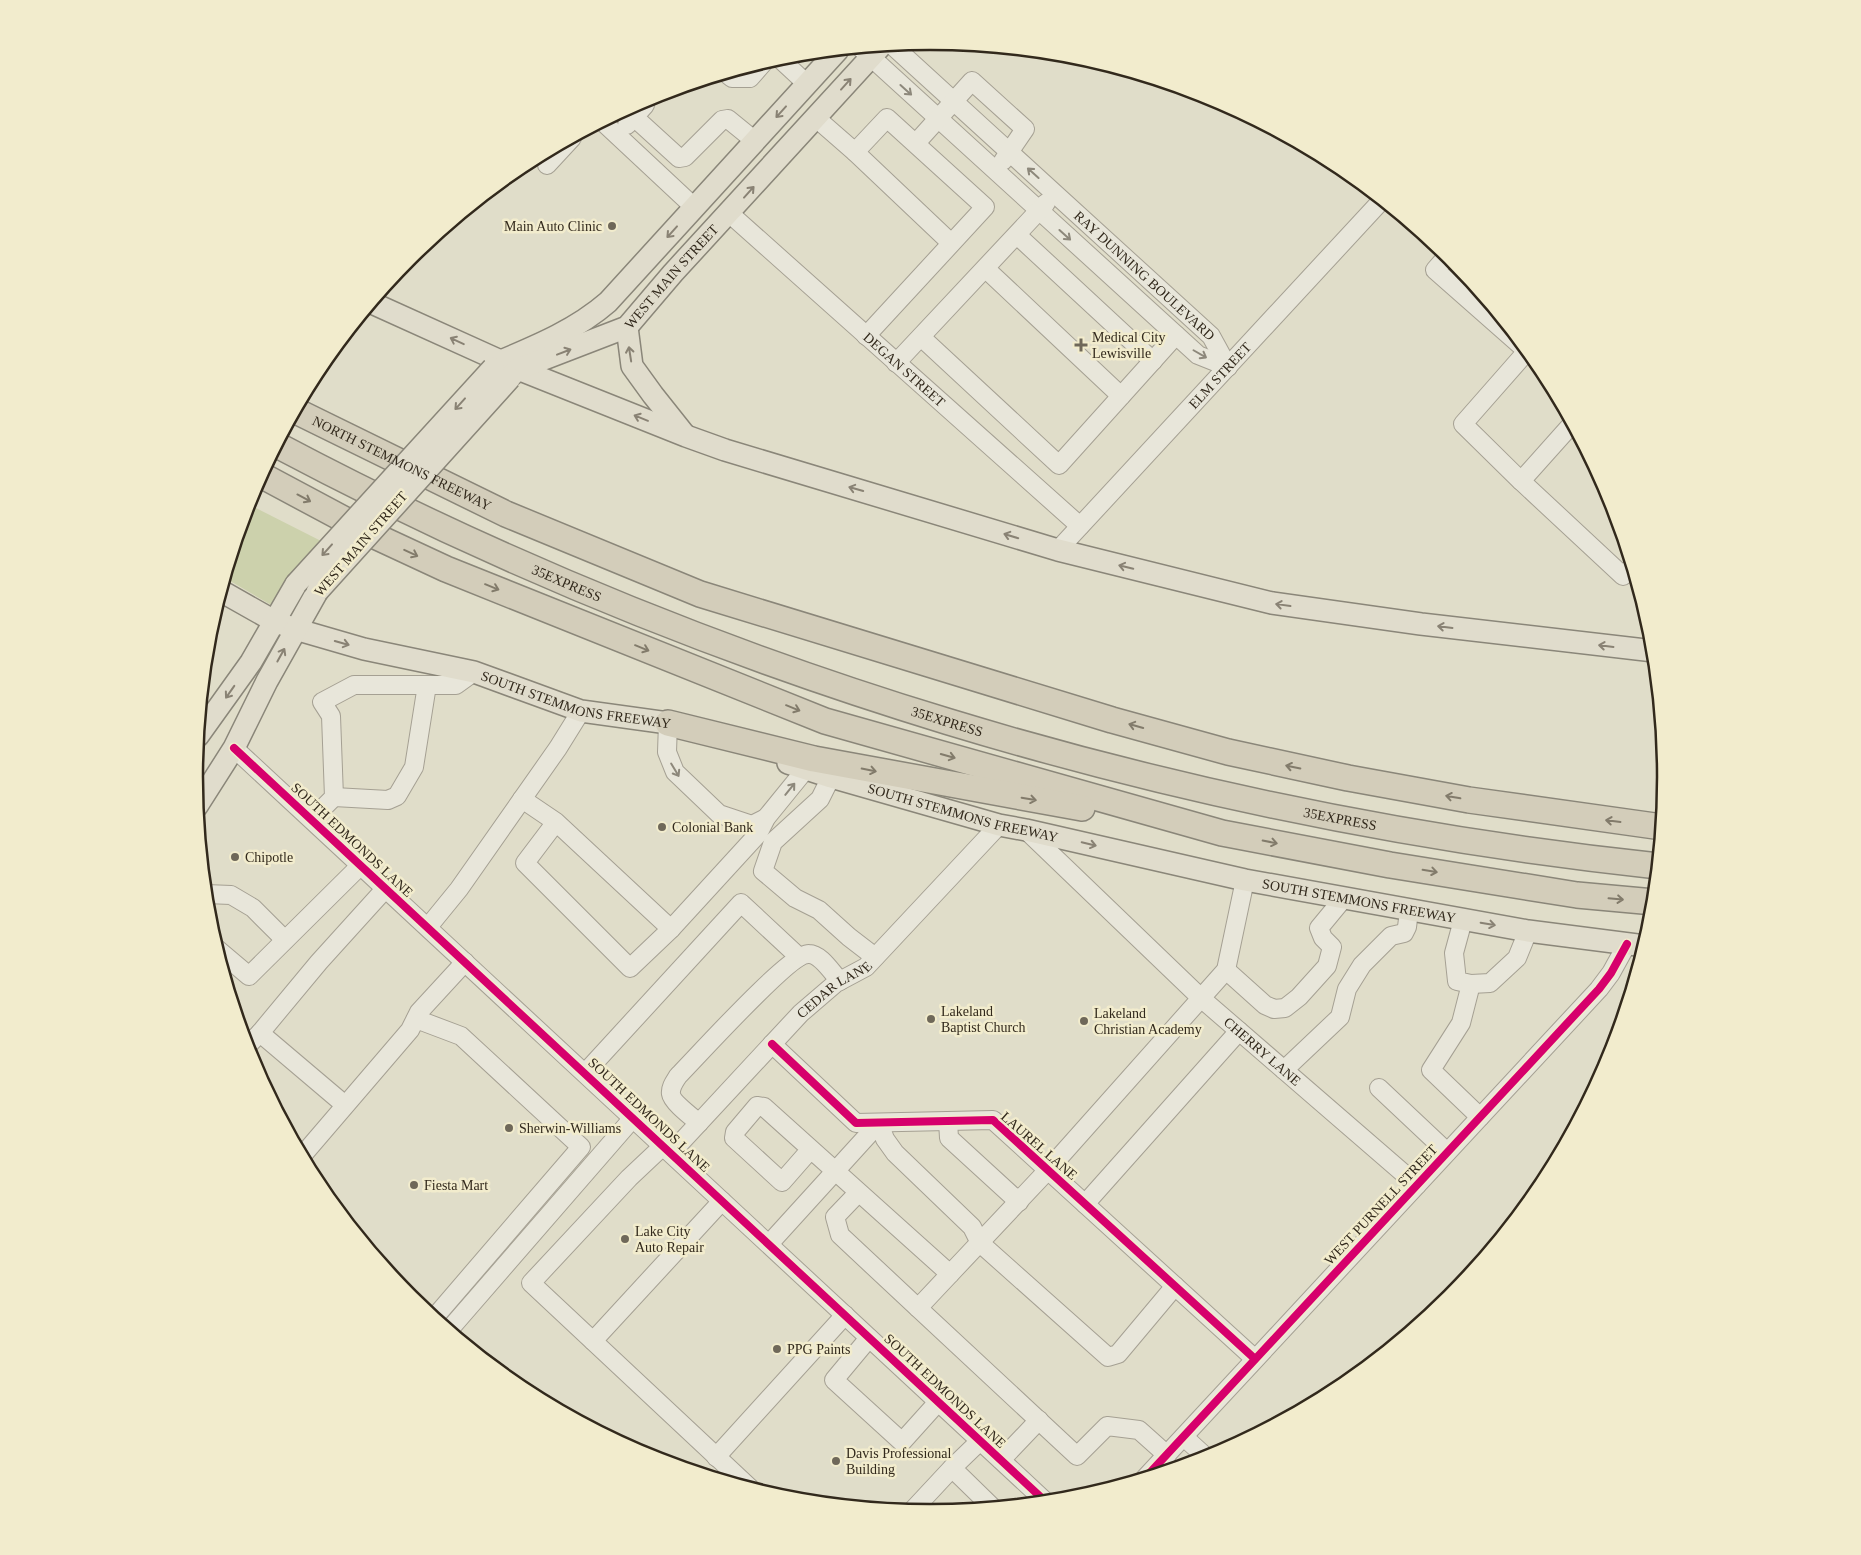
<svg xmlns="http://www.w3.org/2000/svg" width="1861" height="1555" viewBox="0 0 1861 1555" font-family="Georgia,serif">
  <rect width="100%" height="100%" fill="#e0ddc9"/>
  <path fill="#ccd1ac" d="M248 504 327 544 297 620 225 578Z"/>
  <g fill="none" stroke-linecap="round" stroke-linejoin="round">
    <path stroke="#b4c6bd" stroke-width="5" d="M1632 975 1635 978"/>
    <g stroke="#a5a093" stroke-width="20">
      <g id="minor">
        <path id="s1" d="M892 45 1211 336 1228 367"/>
        <path d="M861 48 1198 355 1228 367"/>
        <path d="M779 58 807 84"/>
        <path d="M727 74 732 78H750L764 62"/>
        <path d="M634 117 679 158 685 157 722 120 728 119 755 141"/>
        <path d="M816 118 855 152 887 118 985 207 866 336"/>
        <path d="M603 122 694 207"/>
        <path d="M627 125 645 105 641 101"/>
        <path d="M916 143 972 81 1025 129 1003 161"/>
        <path d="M855 152 951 243"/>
        <path d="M547 165 572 138"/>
        <path id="s2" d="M729 213 1080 526"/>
        <path d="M1017 235 1153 361"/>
        <path d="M1448 255 1435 270 1527 351"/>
        <path d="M986 269 1121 396"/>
        <path d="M921 337 1059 465 1176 335"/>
        <path d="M896 363 1046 203"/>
        <path d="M1572 424 1521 481 1623 576 1632 567"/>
        <path d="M1521 481 1463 424 1528 350"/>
        <path id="s3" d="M1058 550 1382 200"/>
        <path d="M668 723 667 752 675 772 719 814 752 825 766 818"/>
        <path d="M234 748 1046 1502"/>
        <path d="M831 777 820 799 773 842 763 871 795 898 819 910 849 937 875 957"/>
        <path d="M334 797 388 800 397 796 414 767 427 685"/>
        <path d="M522 799 556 822 671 929 630 968 525 863 556 822"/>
        <path d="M312 819 334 797 331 716 322 702 354 685H456L474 672"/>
        <path id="s4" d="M1026 830 1202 999 1417 1185"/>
        <path d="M206 894 231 895 253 908 285 940"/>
        <path d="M1463 920 1454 953 1457 981 1471 984 1490 983 1517 958 1528 931"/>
        <path d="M428 927 459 889 558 748 581 711"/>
        <path d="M671 929 758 834 766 818 814 759"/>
        <path d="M217 949 249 976 361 865"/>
        <path d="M1226 970 1265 1005 1274 1009 1285 1008 1299 997 1327 966 1332 947 1323 938 1319 928 1343 899"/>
        <path d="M1471 984 1461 1023 1431 1070 1480 1117"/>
        <path d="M416 1019 461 1036 581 1147 434 1318"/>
        <path d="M772 1044 856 1123 993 1120 1255 1359"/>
        <path d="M246 1047 260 1033"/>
        <path d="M1284 1070 1340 1017 1347 989 1362 965 1391 936 1404 933 1407 927 1409 911"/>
        <path d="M585 1073 741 903 799 957"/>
        <path d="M1379 1088 1447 1152"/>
        <path d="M345 1105 260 1033 319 962 386 888"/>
        <path d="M948 1121 949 1138 1019 1202"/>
        <path d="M699 1123C692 1117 672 1102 671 1094 670 1087 675 1081 678 1076 697 1057 790 953 809 954 821 954 832 973 840 981"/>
        <path d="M663 1146 629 1178 531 1283 750 1488"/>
        <path d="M810 1150 782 1182 734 1138 735 1132 757 1106 764 1107 950 1274 1048 1170 1226 970 1245 880"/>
        <path id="s5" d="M671 1153 801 1013 836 983 866 967 999 825"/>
        <path d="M302 1156 410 1030 419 1012 465 962"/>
        <path d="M858 1193 835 1217 840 1235 918 1308"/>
        <path d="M1085 1204 1239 1031"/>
        <path d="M769 1244 879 1123 885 1139 895 1153 972 1227 980 1243 1108 1357 1118 1354 1175 1286"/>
        <path d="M950 1274 918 1308 1077 1456 1107 1426 1139 1430 1167 1455"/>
        <path d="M449 1330 633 1118"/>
        <path d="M869 1338 834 1380 902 1442 938 1402"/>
        <path d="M593 1341 722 1201"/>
        <path d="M1184 1437 1208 1459"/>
        <path d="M980 1441 952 1468 993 1508"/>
        <path d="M716 1457 845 1315"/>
        <path d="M1001 1460 1039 1420"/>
        <path d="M1145 1478 1599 989 1611 973 1627 944"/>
        <path d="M911 1512 952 1468"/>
      </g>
    </g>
    <g stroke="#8a8679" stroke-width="24">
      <g id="major">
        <path d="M372 303 518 369 686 436 725 450 1058 550 1272 603 1421 624 1654 651"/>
        <path d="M627 327 632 366 653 395 684 434"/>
        <path d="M495 367 501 361C539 345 577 329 608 302L838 50"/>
        <path id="s6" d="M513 374 518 369 627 327 673 273 881 46"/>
        <path id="s7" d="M221 591 274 621 295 629 364 649 474 672 581 711 668 723 684 728"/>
        <path d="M198 736 251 662 296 584"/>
        <path id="s8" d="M788 763 831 777 999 825 1026 830 1245 880 1528 931 1645 946"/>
        <path d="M197 806 234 748 267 681 317 592"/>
      </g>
    </g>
    <g stroke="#8a8679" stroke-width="28">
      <g id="highway">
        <path id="s9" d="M296 411 506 514 700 594 1112 720 1228 752 1348 778 1469 800 1662 827"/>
        <path id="s10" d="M277 445C705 672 1177 815 1658 866"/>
        <path d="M261 475 375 536 446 569 825 721 1222 833 1390 865 1577 895 1654 902"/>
        <path d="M668 723 814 759 1082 808"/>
      </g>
    </g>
    <use href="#minor" stroke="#e8e6da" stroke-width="18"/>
    <use href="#major" stroke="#e0dccc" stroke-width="21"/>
    <use href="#highway" stroke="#d3cdba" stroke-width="25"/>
    <g stroke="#8a8679" stroke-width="24" stroke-linecap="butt">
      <path id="major-bridge" d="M296 584 493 368
        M317 592 510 378"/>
    </g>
    <use href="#major-bridge" stroke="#e0dccc" stroke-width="21"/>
    <g stroke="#f2eccd" stroke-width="11">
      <path id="cycleway" d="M234 748 1046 1502
        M772 1044 856 1123 993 1120 1255 1359
        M1145 1478 1599 989 1611 973 1627 944"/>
    </g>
    <use href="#cycleway" stroke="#d6006c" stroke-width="8"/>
  </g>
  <defs><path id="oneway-shaft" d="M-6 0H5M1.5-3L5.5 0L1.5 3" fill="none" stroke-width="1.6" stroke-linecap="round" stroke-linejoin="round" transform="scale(1.25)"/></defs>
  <g stroke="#898274">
    <use href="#oneway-shaft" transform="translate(846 84) rotate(-48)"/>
    <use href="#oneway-shaft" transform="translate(781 112) rotate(132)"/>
    <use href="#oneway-shaft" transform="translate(749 192) rotate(-48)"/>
    <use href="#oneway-shaft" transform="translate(672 232) rotate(132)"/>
    <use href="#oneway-shaft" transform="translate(457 341) rotate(-155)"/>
    <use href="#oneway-shaft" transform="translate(564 352) rotate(-21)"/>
    <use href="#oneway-shaft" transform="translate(630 354) rotate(-99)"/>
    <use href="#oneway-shaft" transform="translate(460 404) rotate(132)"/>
    <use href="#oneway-shaft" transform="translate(641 418) rotate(-158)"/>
    <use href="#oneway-shaft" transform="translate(856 489) rotate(-164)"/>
    <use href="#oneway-shaft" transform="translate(1011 536) rotate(-163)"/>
    <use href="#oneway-shaft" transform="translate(327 550) rotate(132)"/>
    <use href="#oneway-shaft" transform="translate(1126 567) rotate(-166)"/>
    <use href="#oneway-shaft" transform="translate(1283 605) rotate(-172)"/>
    <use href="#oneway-shaft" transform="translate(1445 627) rotate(-173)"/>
    <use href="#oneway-shaft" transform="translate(342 643) rotate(16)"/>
    <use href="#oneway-shaft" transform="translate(1606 646) rotate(-173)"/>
    <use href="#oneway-shaft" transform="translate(281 655) rotate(-61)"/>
    <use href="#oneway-shaft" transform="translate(230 692) rotate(125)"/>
    <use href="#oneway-shaft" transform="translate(1089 844) rotate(13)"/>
    <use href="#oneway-shaft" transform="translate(1488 924) rotate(10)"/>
  </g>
  <g stroke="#8d887b">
    <use href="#oneway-shaft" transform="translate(906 90) rotate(42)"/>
    <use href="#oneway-shaft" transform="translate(1033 173) rotate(-138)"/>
    <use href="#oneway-shaft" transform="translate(1065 235) rotate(42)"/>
    <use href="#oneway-shaft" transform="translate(1200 354) rotate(30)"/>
    <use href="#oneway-shaft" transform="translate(675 770) rotate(59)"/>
    <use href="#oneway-shaft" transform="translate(790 789) rotate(-51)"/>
  </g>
  <g stroke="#827b6b">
    <use href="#oneway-shaft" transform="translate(304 498) rotate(28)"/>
    <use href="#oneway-shaft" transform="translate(411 553) rotate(25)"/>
    <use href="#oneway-shaft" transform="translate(492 587) rotate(22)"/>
    <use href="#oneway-shaft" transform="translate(642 648) rotate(22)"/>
    <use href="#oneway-shaft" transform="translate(793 708) rotate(22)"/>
    <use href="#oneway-shaft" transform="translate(1136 726) rotate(-164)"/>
    <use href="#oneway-shaft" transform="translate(948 756) rotate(16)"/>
    <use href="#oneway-shaft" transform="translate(1293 767) rotate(-168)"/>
    <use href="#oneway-shaft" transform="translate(869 770) rotate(11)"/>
    <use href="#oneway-shaft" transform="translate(1453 797) rotate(-170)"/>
    <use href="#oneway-shaft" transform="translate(1029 799) rotate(10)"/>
    <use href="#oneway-shaft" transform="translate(1613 821) rotate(-173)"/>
    <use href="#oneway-shaft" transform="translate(1270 842) rotate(11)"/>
    <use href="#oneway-shaft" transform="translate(1430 871) rotate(9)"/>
    <use href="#oneway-shaft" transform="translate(1616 899) rotate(5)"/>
  </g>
  <g fill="#6f6859" stroke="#f2eccd" stroke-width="2">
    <circle cx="612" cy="226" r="5"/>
    <path d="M1078.5 337.5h5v5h5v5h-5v5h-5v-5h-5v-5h5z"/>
    <circle cx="662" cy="827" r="5"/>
    <circle cx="235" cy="857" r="5"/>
    <circle cx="931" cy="1019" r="5"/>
    <circle cx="1084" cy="1021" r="5"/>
    <circle cx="509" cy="1128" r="5"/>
    <circle cx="414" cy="1185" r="5"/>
    <circle cx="625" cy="1239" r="5"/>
    <circle cx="777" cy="1349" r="5"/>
    <circle cx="836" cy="1461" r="5"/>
  </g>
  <g text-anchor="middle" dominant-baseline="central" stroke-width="5" stroke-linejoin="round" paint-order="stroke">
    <g font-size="14" fill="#32291c" stroke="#f2eccd" text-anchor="start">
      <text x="602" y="226" text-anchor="end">Main Auto Clinic</text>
      <text x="1092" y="337">Medical City<tspan x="1092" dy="16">Lewisville</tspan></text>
      <text x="672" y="827">Colonial Bank</text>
      <text x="245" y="857">Chipotle</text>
      <text x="941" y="1011">Lakeland<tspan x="941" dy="16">Baptist Church</tspan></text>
      <text x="1094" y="1013">Lakeland<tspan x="1094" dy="16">Christian Academy</tspan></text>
      <text x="519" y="1128">Sherwin-Williams</text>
      <text x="424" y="1185">Fiesta Mart</text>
      <text x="635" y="1231">Lake City<tspan x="635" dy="16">Auto Repair</tspan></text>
      <text x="787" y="1349">PPG Paints</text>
      <text x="846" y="1453">Davis Professional<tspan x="846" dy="16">Building</tspan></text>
    </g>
    <g font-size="14" fill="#32291c" stroke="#f2eccd">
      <text stroke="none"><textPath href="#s6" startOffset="191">WEST MAIN STREET</textPath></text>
      <text stroke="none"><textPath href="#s1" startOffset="342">RAY DUNNING BOULEVARD</textPath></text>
      <text stroke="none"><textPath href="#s2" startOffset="235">DEGAN STREET</textPath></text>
      <text stroke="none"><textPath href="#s3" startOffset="238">ELM STREET</textPath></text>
      <text stroke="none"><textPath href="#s9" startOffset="118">NORTH STEMMONS FREEWAY</textPath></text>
      <text transform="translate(361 544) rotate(-49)">WEST MAIN STREET</text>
      <text stroke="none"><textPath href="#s10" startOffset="321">35EXPRESS</textPath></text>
      <text stroke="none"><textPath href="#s7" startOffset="374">SOUTH STEMMONS FREEWAY</textPath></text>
      <text stroke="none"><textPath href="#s10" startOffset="726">35EXPRESS</textPath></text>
      <text stroke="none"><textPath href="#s8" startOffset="182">SOUTH STEMMONS FREEWAY</textPath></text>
      <text stroke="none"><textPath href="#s10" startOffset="1131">35EXPRESS</textPath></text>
      <text transform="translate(352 840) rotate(43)">SOUTH EDMONDS LANE</text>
      <text stroke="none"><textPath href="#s8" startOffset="588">SOUTH STEMMONS FREEWAY</textPath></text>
      <text stroke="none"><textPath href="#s5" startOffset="232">CEDAR LANE</textPath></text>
      <text stroke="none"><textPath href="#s4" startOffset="324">CHERRY LANE</textPath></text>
      <text transform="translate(649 1115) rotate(43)">SOUTH EDMONDS LANE</text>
      <text transform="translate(1039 1146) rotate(41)">LAUREL LANE</text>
      <text transform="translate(1381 1205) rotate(-47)">WEST PURNELL STREET</text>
      <text transform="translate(945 1391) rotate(43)">SOUTH EDMONDS LANE</text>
    </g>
  </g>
  <path d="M0 0H1861V1555H0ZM203 777a727 727 0 1 1 1454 0a727 727 0 1 1-1454 0Z" fill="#f2eccd" fill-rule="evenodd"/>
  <path fill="none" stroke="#32291c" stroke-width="2.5" d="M203 777a727 727 0 1 1 1454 0a727 727 0 1 1-1454 0Z"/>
</svg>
